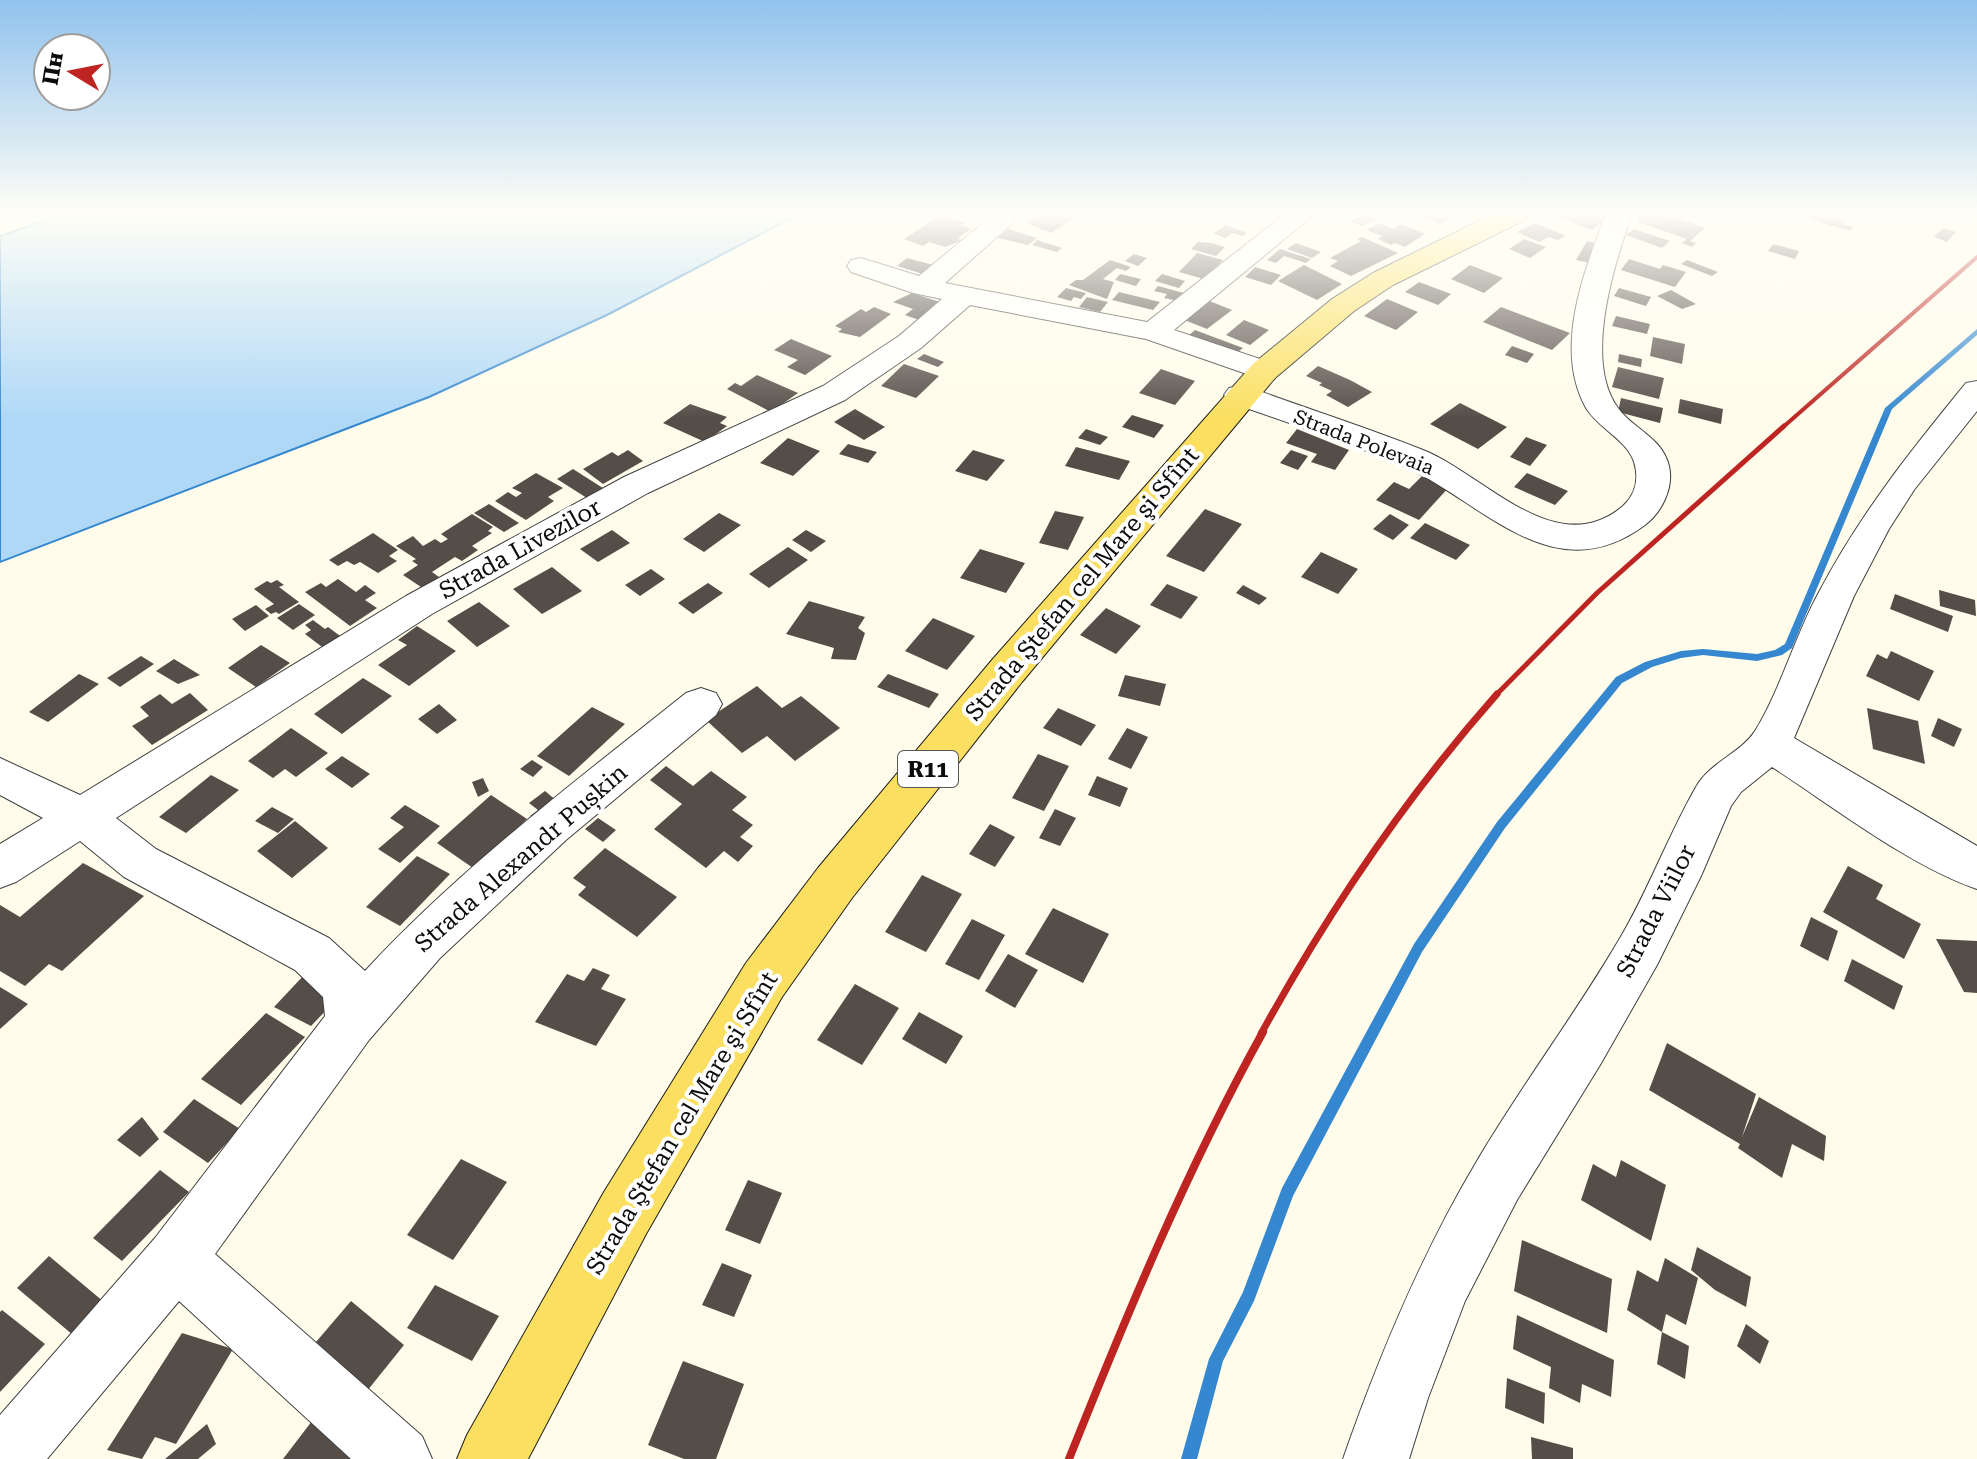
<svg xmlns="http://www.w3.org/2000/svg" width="1977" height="1459" viewBox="0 0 1977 1459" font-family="'Roboto Serif',serif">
  <rect width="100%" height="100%" fill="#fffceb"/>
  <path fill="#afd8f7" stroke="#3588cf" stroke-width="2" d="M64 214H799L609 314 429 397 0 562V236Z"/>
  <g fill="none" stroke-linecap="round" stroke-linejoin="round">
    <path fill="#3588cf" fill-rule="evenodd" d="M1977 329V335L1892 409 1792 648 1782 655 1757 661 1703 655 1681 658 1652 667 1622 683 1505 828 1422 952 1293 1196 1254 1301 1223 1361 1197 1459H1181L1209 1359 1243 1292 1282 1188 1414 944 1497 822 1616 677 1645 662 1681 651 1703 649 1757 654 1775 650 1785 644 1885 408Z"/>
  </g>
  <path fill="#554e48" d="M1042 214H1075L1078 216 1051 233 1028 224 1034 220 1029 218Z
    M1366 214 1379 219 1361 226 1350 221Z
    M1418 214H1455L1440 224Z
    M1551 214H1603L1610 217 1592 230Z
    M1642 214H1665L1705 228 1690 241 1696 243 1692 247 1682 243 1687 239 1638 222Z
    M1813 214 1845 220 1842 224 1853 227 1850 231 1809 219Z
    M941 215 965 223 961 225 971 229 957 239 963 240 945 247 929 242 923 246 904 239Z
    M1379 223 1394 229 1401 224 1425 234 1405 247 1395 243 1391 245 1378 239 1382 236 1367 230Z
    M1535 223 1566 236 1558 240 1549 237 1539 242 1517 232Z
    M1226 225 1247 233 1242 236 1233 233 1225 238 1214 233Z
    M1005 228 1037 238 1028 245 994 237Z
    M1943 228 1956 232 1947 242 1934 237Z
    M1634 229 1670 241 1662 248 1626 235Z
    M1362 237 1398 253 1351 276 1330 266 1338 261 1330 258 1361 241 1357 239Z
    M1524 239 1546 247 1530 258 1509 249Z
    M1037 240 1059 247 1062 248 1057 252 1032 245Z
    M1587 241 1600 244 1590 263 1576 260Z
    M1198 242 1211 243 1225 247 1216 256 1191 249Z
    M1296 243 1321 252 1312 258 1287 249Z
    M1773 244 1799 251 1795 259 1768 251Z
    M1280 249 1311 259 1306 263 1284 256 1276 263 1267 260Z
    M1197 253 1223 260 1204 279 1179 272Z
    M1134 254 1147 258 1138 266 1125 261Z
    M907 258 933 265 923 274 897 266Z
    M1629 259 1660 269 1663 265 1686 272 1675 287 1621 270Z
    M1110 260 1131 267 1126 271 1117 268 1103 279 1114 282 1107 299 1069 285 1076 280H1083Z
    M1687 260 1718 272 1712 276 1681 264Z
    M1304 265 1342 284 1317 300 1278 281Z
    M1470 265 1503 278 1484 293 1451 279Z
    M1255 267 1281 275 1271 285 1245 277Z
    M1120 274 1141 279 1136 286 1115 280Z
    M1162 274 1185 281 1179 288 1155 281Z
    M1419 282 1451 294 1438 305 1405 292Z
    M1158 286 1184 293 1178 301 1164 298 1167 294 1154 291Z
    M1066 288 1086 293 1081 299 1074 297 1071 301 1057 297Z
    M1619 288 1651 297 1646 306 1614 296Z
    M1671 290 1696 304 1682 309 1657 296Z
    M1119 292 1160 302 1153 310 1112 300Z
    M912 293 940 302 919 320 905 315 913 309 893 302Z
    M1087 297 1108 302 1100 312 1079 307Z
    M1387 299 1418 312 1396 330 1364 316Z
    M1207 300 1232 310 1207 329 1182 319Z
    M874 307 891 314 860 337 838 332 842 329 835 326 861 309 866 312Z
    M1501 307 1570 333 1552 350 1483 322Z
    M1616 316 1650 324 1647 334 1612 326Z
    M1244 320 1269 330 1250 345 1226 335Z
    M1195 330 1243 348 1235 354 1188 336Z
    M1653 337 1685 344 1682 364 1650 356Z
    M791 339 832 356 805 375 787 367 798 360 774 350Z
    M1512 346 1534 354 1527 363 1505 355Z
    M924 354 944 362 938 367 917 359Z
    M1619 354 1642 359 1641 367 1618 362Z
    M904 364 939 376 916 398 881 386Z
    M1318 366 1350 380 1372 392 1348 407 1326 395 1332 391 1319 385 1322 383 1306 376Z
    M1618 367 1664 378 1659 399 1612 387Z
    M1161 369 1195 381 1175 405 1139 393Z
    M757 375 798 393 771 412 727 389 735 383 741 386Z
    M1621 398 1663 408 1660 423 1618 412Z
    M1680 399 1723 409 1721 424 1678 413Z
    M1460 403 1507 427 1478 449 1430 424Z
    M690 404 727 417 720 423 727 426 705 442 663 423Z
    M855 409 885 427 864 440 834 422Z
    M1132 415 1164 425 1154 438 1122 427Z
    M1086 429 1108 437 1100 445 1078 438Z
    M1297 429 1349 450 1335 470 1311 462 1317 454 1286 443Z
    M1526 437 1547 445 1530 466 1510 457Z
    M788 438 820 451 793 476 760 463Z
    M848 444 877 452 868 463 839 454Z
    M1076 447 1130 461 1119 480 1065 466Z
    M628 450 643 461 603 484 583 469 612 452 618 456Z
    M973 450 1005 460 987 481 955 471Z
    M1291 450 1308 456 1298 470 1280 463Z
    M573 469 606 490 590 500 557 479Z
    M536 473 563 488 548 497 554 501 526 520 495 501 508 492 516 497 522 493 512 488Z
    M1527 473 1568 491 1555 505 1514 487Z
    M1423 475 1450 486 1419 520 1376 500 1394 482 1409 489Z
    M489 504 519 523 504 532 474 513Z
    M1205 509 1242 524 1204 572 1166 556Z
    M1055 511 1084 517 1068 550 1039 543Z
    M719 513 741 525 704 552 683 539Z
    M472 514 493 527 488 531 492 533 472 546 478 550 462 561 455 557 432 572 443 580 427 591 403 575 418 565 412 561 416 559 396 546 413 536 423 546 435 539 441 543 448 539 441 534Z
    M1390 514 1409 525 1393 540 1373 529Z
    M1425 523 1470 545 1456 560 1410 538Z
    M612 530 630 543 598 562 580 549Z
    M806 530 826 541 811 552 792 540Z
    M373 533 398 550 389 556 397 561 378 573 360 562 354 565 347 561 338 566 329 560Z
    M788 547 808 560 769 588 749 574Z
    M980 549 1025 563 1006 593 960 578Z
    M1321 552 1358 569 1338 594 1301 577Z
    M552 567 582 591 542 614 513 589Z
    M651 569 665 579 640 596 625 585Z
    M338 579 356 592 365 585 376 593 365 600 377 608 350 626 305 592 321 583 326 587Z
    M277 580 284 585 279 587 299 602 279 614 276 612 271 614 265 609 274 604 254 589 267 581 271 583Z
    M708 583 723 593 693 614 678 603Z
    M1167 584 1198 597 1181 619 1150 605Z
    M1243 585 1267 598 1259 605 1236 593Z
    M1939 590 1975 600 1976 616 1940 606Z
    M1895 594 1953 616 1948 632 1890 609Z
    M809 601 865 617 858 628 865 633 856 660 831 659 834 648 786 634Z
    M479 602 510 626 477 647 447 621Z
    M299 604 315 615 293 630 277 618Z
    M256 605 269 616 245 631 232 619Z
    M1106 608 1141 626 1116 654 1080 635Z
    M933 618 975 636 947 670 905 651Z
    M313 620 325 629 328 627 347 641 330 653 305 634 311 630 305 625Z
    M417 626 456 651 409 686 378 665 407 645 398 640Z
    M261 645 290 663 256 687 228 668Z
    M1891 651 1934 671 1919 701 1866 676 1877 654 1887 659Z
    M141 656 154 664 120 687 107 678Z
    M174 659 200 675 178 684 156 671Z
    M79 674 99 684 48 722 29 712Z
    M888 674 939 694 929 708 877 687Z
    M1125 675 1166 684 1160 706 1118 696Z
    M363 678 392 696 342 734 314 714Z
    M757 686 782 708 801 696 840 728 795 761 767 736 742 753 706 720Z
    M190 693 208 710 152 745 132 726 149 716 140 707 160 694 172 704Z
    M439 704 457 720 437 734 418 719Z
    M592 707 625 724 569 776 537 756Z
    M1058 708 1096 725 1081 746 1043 728Z
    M1867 708 1918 721 1925 764 1873 749Z
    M1938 718 1962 729 1954 747 1931 736Z
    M291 728 328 753 296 777 285 769 273 778 248 761Z
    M1127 728 1148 737 1131 769 1108 759Z
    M1038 754 1069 766 1044 811 1012 798Z
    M342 756 370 774 352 788 325 769Z
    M532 760 543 767 533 777 520 769Z
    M666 766 693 786 711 771 747 797 732 810 753 825 740 837 753 846 738 862 724 851 706 868 654 829 682 804 650 780Z
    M211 775 239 790 186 833 159 817Z
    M1097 776 1128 788 1120 807 1088 795Z
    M483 778 489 791 478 797 472 782Z
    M545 791 563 806 543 825 530 816 538 810 529 803Z
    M491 795 527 819 473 868 437 843Z
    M405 805 440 826 400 863 378 849 404 827 390 818Z
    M272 807 294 819 278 833 255 821Z
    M1055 809 1076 818 1060 846 1039 838Z
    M598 818 616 830 603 842 585 829Z
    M295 821 328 848 292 878 257 851Z
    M990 824 1015 837 995 867 969 854Z
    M605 848 677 897 637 937 578 895 586 887 573 878Z
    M417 856 450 874 400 926 366 907Z
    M83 863 144 896 62 971 49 964 25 986 0 971V905L20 917Z
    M1848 866 1883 885 1876 899 1921 924 1904 959 1823 912Z
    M922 875 962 894 926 952 885 932Z
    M1053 908 1109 934 1083 983 1025 954Z
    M1811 917 1838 931 1828 961 1800 946Z
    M972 919 1005 935 979 980 945 964Z
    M1936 939 1977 941V993L1964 992Z
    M1008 954 1038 970 1015 1008 985 991Z
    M1852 959 1903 986 1894 1010 1844 981Z
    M593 968 610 975 601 989 626 999 596 1046 535 1022 567 974 584 981Z
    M305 974 338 998 311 1026 274 1007Z
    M855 984 899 1008 862 1065 817 1040Z
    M0 987 28 1004 0 1029Z
    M919 1012 963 1036 946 1064 902 1039Z
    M266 1013 305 1037 241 1105 201 1079Z
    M1667 1043 1756 1094 1742 1137 1759 1097 1826 1136 1824 1161 1792 1144 1782 1178 1738 1148 1740 1144 1649 1090Z
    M194 1099 240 1129 208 1163 163 1132Z
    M142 1117 159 1139 140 1157 117 1140Z
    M461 1159 507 1182 453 1260 407 1235Z
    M1621 1160 1666 1185 1651 1241 1581 1200 1593 1164 1616 1177Z
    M160 1170 189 1192 122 1261 93 1238Z
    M748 1180 782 1193 760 1244 725 1230Z
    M1522 1240 1612 1279 1607 1333 1514 1291Z
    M1697 1247 1751 1277 1746 1307 1715 1290 1691 1270Z
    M49 1256 104 1302 73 1335 17 1288Z
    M1665 1258 1698 1278 1686 1325 1666 1314 1662 1332 1689 1346 1685 1379 1657 1364 1662 1332 1627 1310 1637 1270 1658 1282Z
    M722 1263 752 1275 734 1317 702 1305Z
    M435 1285 499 1316 472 1361 407 1328Z
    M351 1301 404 1345 363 1396 310 1349Z
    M2 1310 45 1344 0 1392V1312Z
    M1517 1315 1614 1360 1611 1397 1582 1384 1580 1403 1549 1388 1551 1367 1513 1349Z
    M1746 1324 1769 1341 1760 1364 1737 1346Z
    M182 1333 233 1349 176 1444 155 1437 142 1459 107 1450Z
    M683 1361 744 1384 716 1459H684L648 1445Z
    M1507 1378 1545 1393 1544 1424 1505 1408Z
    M312 1421 363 1459H283Z
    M207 1424 216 1444 198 1459H165Z
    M1531 1437 1573 1448V1459H1532Z"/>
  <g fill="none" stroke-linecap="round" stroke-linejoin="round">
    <g stroke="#3f3f3f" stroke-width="2">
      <path id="minor" d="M994 214H1023L945 283 1147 322 1285 214H1315L1174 330 1275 364 1279 371 1275 378 1264 380 1146 339 970 305 921 348 845 400 648 493 432 614 116 818 156 849 329 938 365 971C461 867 576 781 686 693L701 688 716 693 722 704 716 715 566 840 440 958 369 1040 215 1254 422 1436 432 1459H351L179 1301 47 1459H0V1415L155 1238 325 1016 323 997 295 970 124 877 80 841 16 882 0 888V844L43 818 0 795V758L80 795 406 596 624 477 823 386 899 336 942 299 913 293 851 272 847 266 851 260 861 258 919 276Z
        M1606 214H1632C1614 264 1583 361 1618 408 1634 430 1662 437 1669 466 1674 488 1662 512 1645 525 1551 595 1480 498 1399 464 1344 441 1286 422 1229 402L1224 395 1229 388 1240 386 1251 388C1308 409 1366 427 1423 450 1484 474 1556 563 1623 506 1636 494 1639 478 1634 462 1627 440 1598 428 1586 408 1553 349 1584 271 1606 214Z
        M1977 381V411L1914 490 1889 529 1854 596 1794 738 1977 846V889C1908 865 1834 807 1772 767L1741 792 1731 806 1701 876 1657 965 1600 1065 1517 1200 1465 1301 1428 1398 1409 1459H1343C1379 1356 1421 1255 1477 1161 1523 1083 1578 1011 1623 933 1650 886 1669 834 1696 787 1710 762 1741 753 1755 731 1780 691 1795 636 1818 594 1860 514 1909 453 1966 383Z"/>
    </g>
    <g stroke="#1d1d1d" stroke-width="2">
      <path id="major" d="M1493 214H1528L1525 220 1393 285 1354 311 1275 378 1022 682 852 898 782 997 646 1234 528 1459H457L467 1435 604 1192 746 963 818 868 992 660 1253 364 1332 299 1373 273Z"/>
    </g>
    <use href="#minor" fill="#fff" fill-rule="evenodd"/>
    <use href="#major" fill="#fbdf60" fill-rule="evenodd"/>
    <path stroke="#be2522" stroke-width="4" d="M1782 428 1977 257"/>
    <path stroke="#be2522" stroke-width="5" d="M1495 696 1597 593 1784 426"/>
    <path stroke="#be2522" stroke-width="7" d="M1261 1034C1328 912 1405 798 1497 694"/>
    <path stroke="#be2522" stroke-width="8" d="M1069 1459C1127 1314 1187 1169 1263 1032"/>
  </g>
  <linearGradient id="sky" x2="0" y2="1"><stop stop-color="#91c2ee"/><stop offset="0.51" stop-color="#fffef6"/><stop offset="1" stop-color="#fffef6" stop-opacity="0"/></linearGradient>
  <rect width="1977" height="419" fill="url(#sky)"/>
  <g text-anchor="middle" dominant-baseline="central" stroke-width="8" stroke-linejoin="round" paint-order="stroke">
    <g font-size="20" fill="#0c0c0c" stroke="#fff">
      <text transform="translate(1364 442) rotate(21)">Strada Polevaia</text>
    </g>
    <rect fill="#fff" stroke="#555" stroke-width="2" x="898" y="751" width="60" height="36" rx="6"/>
    <g font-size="22" font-weight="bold" fill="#0c0c0c">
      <text x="928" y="769">R11</text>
    </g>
    <g font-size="24" fill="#0c0c0c" stroke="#fff">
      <text transform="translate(520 549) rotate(-29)">Strada Livezilor</text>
      <text transform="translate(1082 584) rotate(-50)">Strada Ştefan cel Mare şi Sfînt</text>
      <text transform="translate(521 858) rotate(-41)">Strada Alexandr Pușkin</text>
      <text transform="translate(1656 911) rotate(-63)">Strada Viilor</text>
      <text transform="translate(682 1123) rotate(-59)">Strada Ştefan cel Mare şi Sfînt</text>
    </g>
  </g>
  <g transform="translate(72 72) rotate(280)"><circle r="38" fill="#ffffff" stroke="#9e9e9e" stroke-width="2"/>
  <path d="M0-6L14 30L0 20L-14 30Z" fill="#be2522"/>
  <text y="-12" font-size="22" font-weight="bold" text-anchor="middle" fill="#0c0c0c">Пн</text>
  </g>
</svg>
